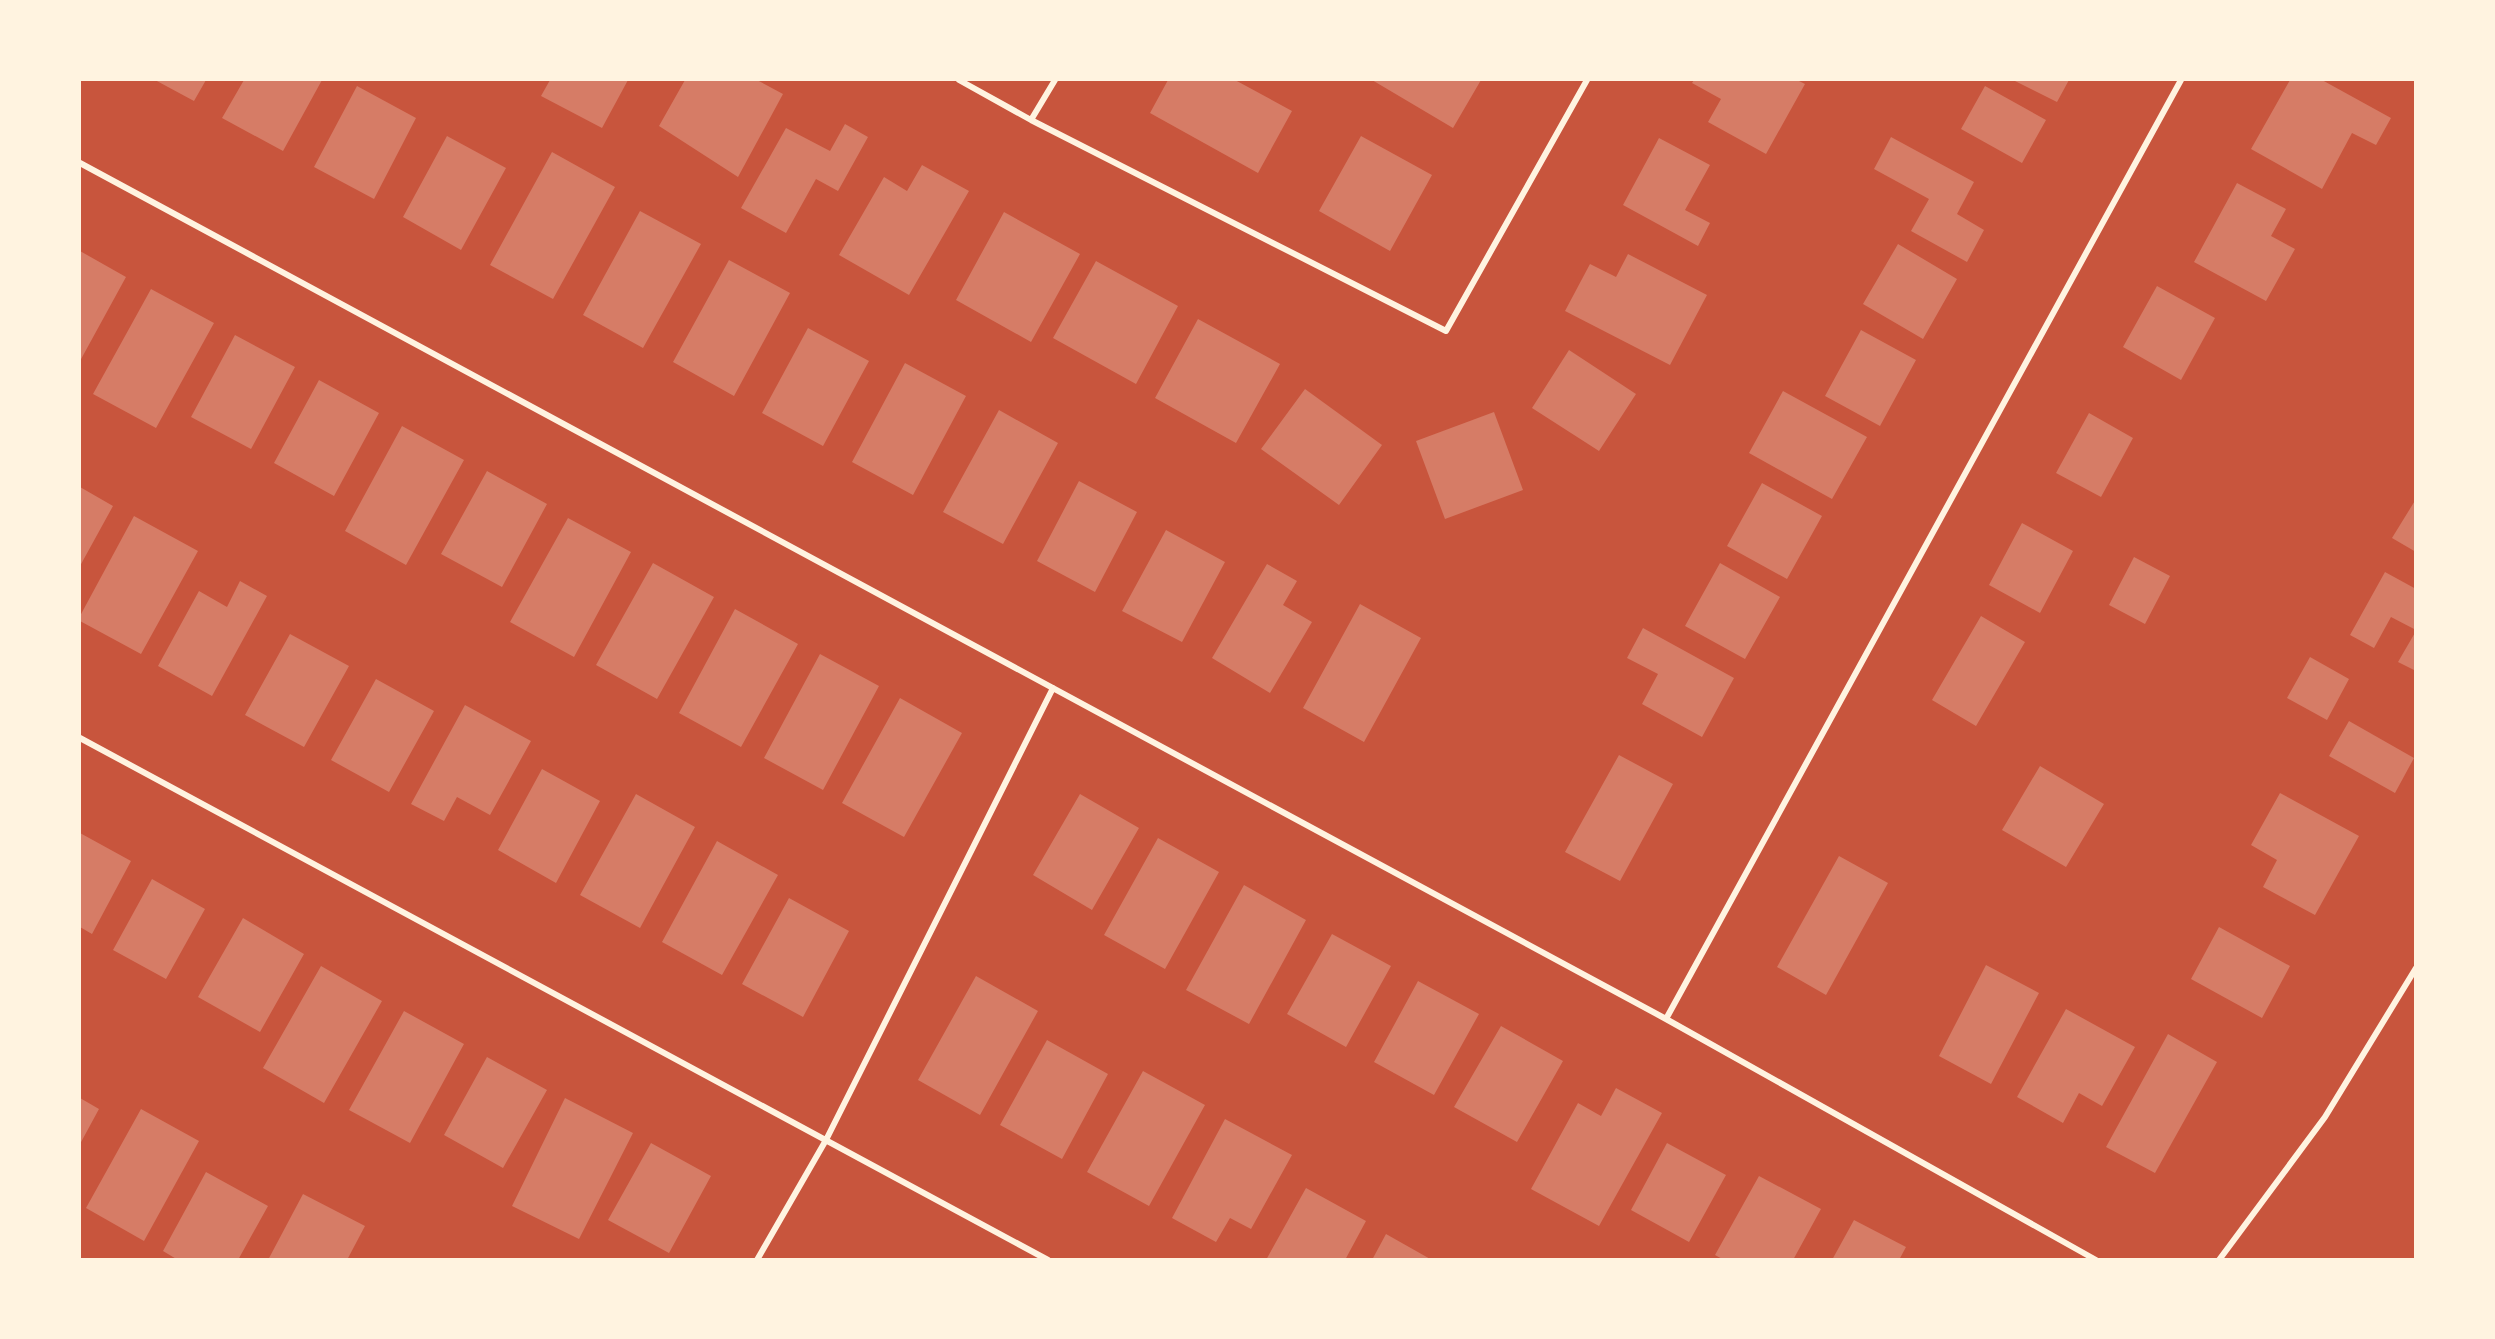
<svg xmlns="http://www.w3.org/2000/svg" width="2495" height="1339" viewBox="0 0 2495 1339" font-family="Cabin,sans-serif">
  <rect width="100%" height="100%" fill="#c8553d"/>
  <path fill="#d67c66" d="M155 80H206L194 101Z
    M244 80H322L283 151 222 118Z
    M550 80H628L602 128 541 96Z
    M685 80H757L783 94 738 177 659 126Z
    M1168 80H1235L1292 111 1258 173 1150 113Z
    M1372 80H1481L1453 128Z
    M1694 80H1797L1805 84 1766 154 1708 122 1721 99 1692 83Z
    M2013 80H2069L2057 102Z
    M2290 80H2322L2391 118 2376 145 2352 133 2322 189 2251 149Z
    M357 86 416 118 374 199 314 167Z
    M1985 86 2046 120 2022 163 1961 129Z
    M845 124 868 137 838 191 816 179 786 233 741 208 786 128 830 151Z
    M447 136 506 168 461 250 403 217Z
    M1361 136 1432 175 1390 251 1319 211Z
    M1891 137 1974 182 1957 214 1984 230 1967 262 1911 231 1929 199 1874 169Z
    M1659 138 1710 165 1685 210 1710 223 1698 246 1623 205Z
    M552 152 615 187 553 299 490 265Z
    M922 165 969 191 909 295 839 255 884 177 907 191Z
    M2237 183 2286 209 2271 236 2295 249 2266 301 2194 262Z
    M640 211 701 244 643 348 583 315Z
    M1004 212 1080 254 1031 342 956 300Z
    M1898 244 1957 279 1923 339 1863 304Z
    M80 251 126 277 80 361Z
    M1628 254 1707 295 1670 365 1565 311 1590 264 1616 277Z
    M729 260 790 293 734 396 673 362Z
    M1096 261 1178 306 1136 384 1053 338Z
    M2157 286 2215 318 2181 380 2123 347Z
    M151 289 214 323 156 428 93 394Z
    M1198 319 1280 364 1236 443 1155 398Z
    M808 328 869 361 823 446 762 413Z
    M1861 330 1916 360 1880 426 1825 396Z
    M235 335 295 367 251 449 191 417Z
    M1569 350 1636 394 1599 451 1532 408Z
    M905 363 966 396 913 495 852 462Z
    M319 380 379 413 334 496 274 463Z
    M1305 389 1382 445 1339 505 1261 449Z
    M1783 391 1867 437 1832 499 1749 453Z
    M999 410 1058 443 1003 544 943 512Z
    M1494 412 1523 490 1445 519 1416 441Z
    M2089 413 2133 438 2101 497 2056 473Z
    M402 426 464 460 406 565 345 531Z
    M487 471 547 504 502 587 441 554Z
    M1079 481 1137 512 1095 592 1037 561Z
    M1762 483 1822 516 1787 579 1727 546Z
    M80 487 113 506 80 566Z
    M2416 499V552L2392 538Z
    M134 516 198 551 141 654 80 621V616Z
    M568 518 631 552 574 657 510 622Z
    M2022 523 2073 551 2040 613 1989 585Z
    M1166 530 1225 562 1182 642 1122 611Z
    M2134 557 2170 576 2145 624 2109 605Z
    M653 563 714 597 657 699 596 665Z
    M1720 563 1780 597 1745 659 1685 626Z
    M1267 564 1297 581 1283 605 1312 622 1270 693 1212 658Z
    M2385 572 2416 589V630L2391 617 2374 648 2350 635Z
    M240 581 267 596 212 696 158 666 199 591 227 607Z
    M1360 604 1421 638 1364 742 1303 708Z
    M735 609 798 644 741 747 679 713Z
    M1981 616 2025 642 1976 726 1932 700Z
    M1643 628 1734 678 1702 737 1642 704 1658 674 1627 658Z
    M2416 631V671L2398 662Z
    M290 634 349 666 304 747 245 715Z
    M820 654 879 686 823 790 764 758Z
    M2310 657 2349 679 2327 720 2287 698Z
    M376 679 434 711 389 792 331 760Z
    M900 698 962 733 904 837 842 803Z
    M465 705 531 741 490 815 457 797 444 821 411 804Z
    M2349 721 2414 758 2395 793 2329 756Z
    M1619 755 1673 784 1620 881 1565 852Z
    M2040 766 2104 804 2066 867 2002 830Z
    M542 769 600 801 556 883 498 850Z
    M2280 793 2359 836 2315 915 2263 887 2277 860 2251 845Z
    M636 794 695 827 640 928 580 895Z
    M1080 794 1139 828 1092 910 1033 875Z
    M80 833 131 861 92 934 80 927Z
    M1158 838 1219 872 1165 969 1104 935Z
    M717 841 778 875 722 975 662 942Z
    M1839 856 1888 883 1826 995 1777 967Z
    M152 879 205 909 166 979 113 950Z
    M1244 885 1306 920 1249 1024 1186 990Z
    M789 898 849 931 803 1017 742 984Z
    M243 918 304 954 260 1032 198 997Z
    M2219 927 2290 966 2262 1018 2191 979Z
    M1332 934 1391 966 1346 1047 1287 1014Z
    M1986 965 2039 993 1991 1084 1939 1056Z
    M321 966 382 1001 324 1103 263 1068Z
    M976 976 1038 1011 980 1115 918 1080Z
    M1418 981 1479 1014 1434 1095 1374 1062Z
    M2066 1009 2135 1047 2102 1106 2079 1093 2063 1123 2017 1097Z
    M404 1011 464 1044 410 1143 349 1110Z
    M1501 1026 1563 1061 1517 1142 1454 1107Z
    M2168 1034 2217 1062 2155 1173 2106 1147Z
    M1047 1040 1108 1074 1062 1159 1000 1125Z
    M487 1057 547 1090 503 1168 444 1135Z
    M1143 1071 1205 1105 1149 1206 1087 1172Z
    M1616 1088 1662 1113 1599 1226 1531 1189 1578 1103 1601 1116Z
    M80 1098 99 1109 80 1144Z
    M565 1098 633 1133 579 1239 512 1206Z
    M141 1109 199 1141 144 1241 86 1208Z
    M1225 1119 1292 1155 1251 1229 1230 1218 1216 1242 1172 1218Z
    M651 1143 711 1176 669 1253 608 1220Z
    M1667 1143 1726 1175 1689 1242 1631 1210Z
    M206 1172 268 1206 238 1260H178L163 1251Z
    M1759 1176 1821 1209 1793 1260H1724L1715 1255Z
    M1306 1188 1366 1221 1345 1260H1266Z
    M303 1194 365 1226 347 1260H268Z
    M1854 1220 1906 1247 1899 1260H1832Z
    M1386 1234 1432 1260H1372Z"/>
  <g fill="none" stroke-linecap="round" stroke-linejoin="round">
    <path stroke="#fff3e0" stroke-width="6" d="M959 80 1031 120 1446 331 1587 80
      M1031 120 1055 80
      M80 163 1666 1019 2096 1260
      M80 738 1048 1260
      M1666 1019 2181 80
      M757 1260 826 1140 1053 688
      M2219 1260 2325 1117 2416 968"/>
  </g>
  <rect width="2495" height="1339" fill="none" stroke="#fff3e0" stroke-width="162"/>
</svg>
